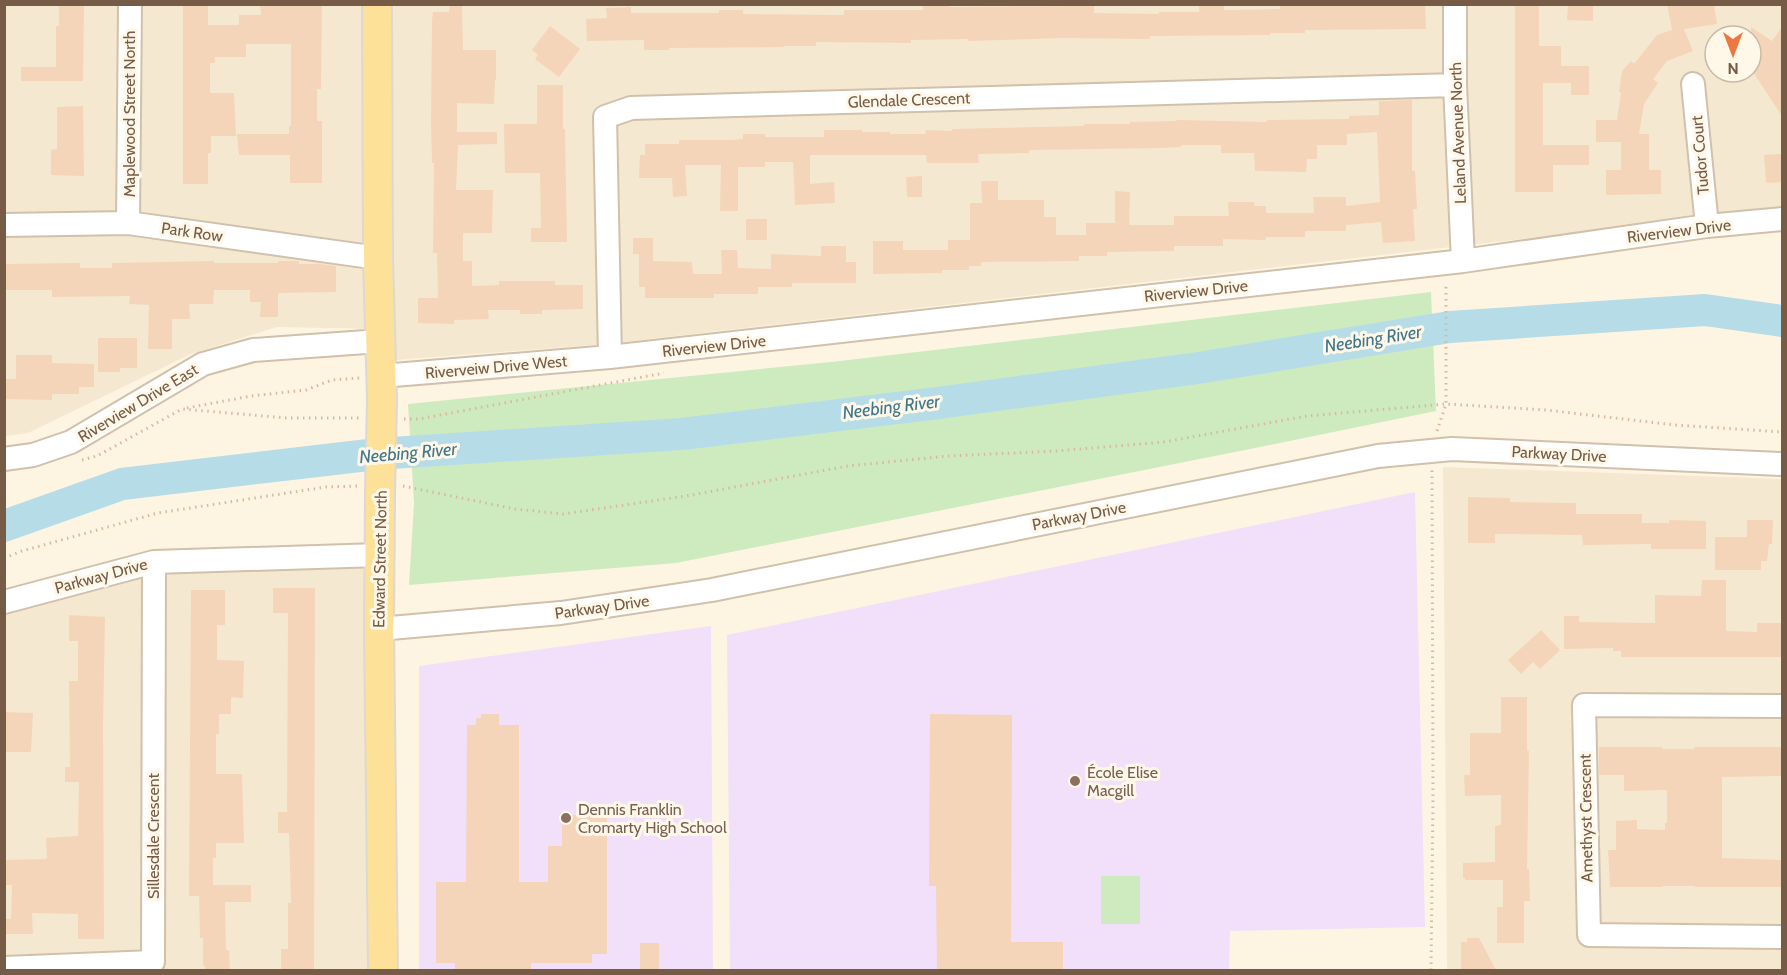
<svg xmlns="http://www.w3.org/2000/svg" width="1787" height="975" viewBox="0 0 1787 975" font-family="Cabin,sans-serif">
  <rect width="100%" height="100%" fill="#fdf5e2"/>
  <path fill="#f5e8d0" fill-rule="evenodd" d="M5 5H1782V209L606 344 382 361V329L277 327 191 354 28 433 5 436ZM1715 36H1751V72H1715Z
    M1443 467 1782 479V970H1447Z
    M377 565 384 970H5V608L156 569Z"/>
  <path fill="#f2dff9" d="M1415 492 1425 927 1230 931 1229 970H730L727 635Z
    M711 626 713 970H419V666Z"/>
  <path fill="#ceebc0" d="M1431 292 1436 411 1255 448 676 563 409 585 414 503 408 404 831 362Z
    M1101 876H1140V924H1101Z"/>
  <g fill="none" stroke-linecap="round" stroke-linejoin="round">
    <path stroke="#b6dce7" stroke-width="32" d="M4 526 122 484 377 454 682 434 938 403 1198 368 1450 327 1705 310 1782 321"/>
  </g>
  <path fill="#f4d5b9" d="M59 4H84L83 81H21V67H56V26H59Z
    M183 4H208V25H239V15H261L260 4H322L321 89H317V121H322V183H290V155H239L237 134H289V126H291V44H246V57H215V63H210V93H234L236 136H211V153H208V184H183Z
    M450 4H462L463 50H496V80H495L494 104 457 103V132H497V144L458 145 456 190H493L492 233H463V261H472V286L499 285V281H555V285H583V309L542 310V314H520V310H488L489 319 454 320V324L418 323V298H438L437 253H433L434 163H432L431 121 432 20 433 12H449Z
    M1078 4H1094V13L1159 14V12H1199V4H1224V10L1280 9V4H1425L1426 29 1305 30V33H1270V35L1150 36V39L1063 38 968 41V39L911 40V43L816 42V46H784V47L669 48V50H644V40L587 41 586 19 607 18 606 8 631 7V13H719V10H743V14L844 15V10H923V5H949V7L1078 6Z
    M1515 4H1539V46H1561V66H1589V95H1571V83H1543V145H1589V165H1553V192H1515Z
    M1568 4 1593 5V21L1567 20Z
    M1667 4H1714L1717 24 1684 29 1693 51 1667 61 1653 79 1658 83 1644 104 1639 134H1649V170H1661V194L1606 195V170H1621V142H1596V120H1617L1621 93 1619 92 1622 71 1631 61 1634 64 1657 35 1672 30Z
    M550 26 580 49 559 77 535 59 538 55 532 50Z
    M1751 27 1772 41 1782 27V116L1751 69Z
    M537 85H563V129H565L567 242H531V228H541L540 173H505L504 124H537Z
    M1412 100V171H1415L1417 209H1413L1415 241 1383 243 1381 222 1346 225V231H1305V237H1266L1265 240 1223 239V246H1174V251L1107 252V256H1079V261L981 262V266H969V270H942V273L873 274V241H903V250H948V240H970V203H982L981 181H998V200H1044V217H1056V235H1086V223H1115V191L1130 192 1129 225H1174V216H1229L1228 202H1254L1255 206H1266V213H1314L1313 197H1346V206L1380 202 1377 132 1347 134V145H1317V159H1307L1306 172 1255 171 1254 153H1221V145H1181V147L1160 148 1029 150V153L978 154 979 163H927L926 155H810V184L834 182 835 203 795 205 793 162H765V167H738V211H720L721 165H685L687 196 673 197 672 178H639L640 155H645V144H679V140H731L743 139V134H765V137H824V130H862V132H890V134H925L926 130 952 131V129L1084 126V124H1130V122L1176 121V120L1267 122V120L1349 119V116L1379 115V101Z
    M83 106 84 176 51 175V150L57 149V107Z
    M1782 154V182L1766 183 1764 155Z
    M922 176V197H907L906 177Z
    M746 219H767V240H746Z
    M633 238H653V261L692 262 693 274H722L721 250H737L738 268 771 269V254L821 256V246H846V262H856V283H792V287H758V294H714V298H645V287H639V254H633Z
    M214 261V263H278V261H299V264H320L336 266V292L278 293V317H260L261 302H250V290H214L213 304H189L190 319H172V349H148L149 305 129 304 130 296 52 297V290H4V264L80 263V268H112V263Z
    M98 338H137V368H120V372H98Z
    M16 355H52V363L94 364V387H79V394H52V400L4 399V379H16Z
    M1468 497 1510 498V502L1576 503V514H1642V523H1669V520L1706 521V549H1651V544L1583 545 1582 535 1495 534V543H1468Z
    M1747 520H1773L1772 544H1769L1767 561H1761V570H1715V537H1747Z
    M1702 580H1726V631L1757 632V623H1782V657H1621V651H1613V648L1564 649V616H1579V622L1655 623V595L1701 596Z
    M273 588H315L314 970H281V949H288V903H291L289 833H278V812H287L288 613H273Z
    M191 590H225V625H217V660L244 661 243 698 231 697V714H219V734H216V774H242L244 843H216V858H213V885H251V902H225L226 950H229L230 970H205V966H203V938H200L199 896H189Z
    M69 615 105 617 103 725 104 939H78V914L32 913 33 934H4V919H11L12 885H4V860L45 859 47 858 46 838 78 836 79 782H65V767H70L69 681H78V641H69Z
    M1541 630 1560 650 1540 669 1533 662 1521 674 1508 660Z
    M1501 697H1527V751H1529L1527 869H1529L1530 901H1524V943H1497V907H1503V880H1465V878H1463V863L1495 862V826L1501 825V795L1465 796 1464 775H1470V733H1501Z
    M4 712 33 713 31 752H4Z
    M481 714H499V725H519V882H548V846H562V815H607V954H592V963H531V970H455V963H436V882H466L467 725H476V718H481Z
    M930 714 1012 715 1011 942H1063V970H937L936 886H929Z
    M1599 747H1662V749H1694V747H1782V776L1722 777V858L1782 860V887H1695V886H1662V887H1610L1608 850H1616V821L1637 820V829L1665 830V823H1667V790L1624 791V775H1599Z
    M1467 938H1479L1496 970H1461V942H1467Z
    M640 943H659V970H640Z"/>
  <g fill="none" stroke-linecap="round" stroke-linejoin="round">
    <g stroke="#d1c0ab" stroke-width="26">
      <path id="minor" d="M1455 4V85L1463 261
        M1693 84 1707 226
        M128 223 130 4
        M4 225 128 223 378 258
        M610 357 605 117 631 108 1455 85
        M382 376 610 357 1463 261 1707 226 1782 219
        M4 459 33 455 71 442 203 364 253 350 380 341
        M4 602 154 562 379 555
        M379 629 561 613 712 590 1378 456 1452 449 1782 464
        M1782 706 1584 705 1589 935 1782 937
        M4 968 153 962 154 562"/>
    </g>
    <g stroke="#ded8d3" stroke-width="32">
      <path id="major" d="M377 4 378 258 382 400
        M380 494 379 629 383 970"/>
    </g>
    <path stroke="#d8b99c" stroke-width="3" stroke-dasharray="1.5 4.5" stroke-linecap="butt" d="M187 408 251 396 306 390 332 380 360 378
      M404 419H419L664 373
      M1437 431 1446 404V287L1448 284
      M82 460 97 456 182 409 287 418H359
      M403 486 515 509 563 514 686 496 848 466 948 456 1057 451 1164 442 1307 416 1446 404 1546 410 1675 425 1782 432
      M4 558 22 551 158 513 326 487 357 486
      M1431 970 1433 797 1432 470"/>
    <use href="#minor" stroke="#fff" stroke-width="22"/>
    <use href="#major" stroke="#fee198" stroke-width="28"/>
    <g stroke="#ded8d3" stroke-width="32" stroke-linecap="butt">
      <path id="major-bridge" d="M380 494 382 400"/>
    </g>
    <use href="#major-bridge" stroke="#fee198" stroke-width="28"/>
  </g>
  <g fill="#8d6e63" stroke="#fff8e9" stroke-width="2">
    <circle cx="1075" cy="781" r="6"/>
    <circle cx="566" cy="818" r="6"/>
  </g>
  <g text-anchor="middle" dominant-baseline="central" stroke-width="6" stroke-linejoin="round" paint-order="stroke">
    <g font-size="16" fill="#765c47" stroke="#fff8e9">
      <text transform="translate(909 100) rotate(-2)">Glendale Crescent</text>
      <text transform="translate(129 114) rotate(-90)">Maplewood Street North</text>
      <text transform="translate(1458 133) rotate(-92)">Leland Avenue North</text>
      <text transform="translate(1700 155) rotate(-95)">Tudor Court</text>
      <text transform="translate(1679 231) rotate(-7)">Riverview Drive</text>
      <text transform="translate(192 232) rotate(8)">Park Row</text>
      <text transform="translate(1196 291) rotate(-6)">Riverview Drive</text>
      <text transform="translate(714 346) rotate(-6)">Riverview Drive</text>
      <text transform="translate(496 367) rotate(-5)">Riverveiw Drive West</text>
      <text transform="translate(138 403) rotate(-31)">Riverview Drive East</text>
      <text transform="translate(1559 454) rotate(3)">Parkway Drive</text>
      <text transform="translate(1079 516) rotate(-11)">Parkway Drive</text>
      <text transform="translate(380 559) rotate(-89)">Edward Street North</text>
      <text transform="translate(101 576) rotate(-15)">Parkway Drive</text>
      <text transform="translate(602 607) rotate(-8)">Parkway Drive</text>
      <text transform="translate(1586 818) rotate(-91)">Amethyst Crescent</text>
      <text transform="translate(153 836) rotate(-90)">Sillesdale Crescent</text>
    </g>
    <g font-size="16" fill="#785e54" stroke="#fff8e9" text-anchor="start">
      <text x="1087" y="772">École Elise<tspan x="1087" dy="18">Macgill</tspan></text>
      <text x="578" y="809">Dennis Franklin<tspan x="578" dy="18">Cromarty High School</tspan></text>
    </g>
    <g font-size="18" font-style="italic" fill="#41778b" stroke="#fff8e9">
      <text transform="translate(1373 339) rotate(-9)">Neebing River</text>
      <text transform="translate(891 407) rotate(-7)">Neebing River</text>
      <text transform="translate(408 453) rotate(-5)">Neebing River</text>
    </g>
  </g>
  <rect width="1787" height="975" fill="none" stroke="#765c47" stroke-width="12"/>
  <g transform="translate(1733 54) rotate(180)"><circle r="28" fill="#fff8e9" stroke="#c8baa8" stroke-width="1.5"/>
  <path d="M0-4.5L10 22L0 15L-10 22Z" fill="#ec7742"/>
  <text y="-9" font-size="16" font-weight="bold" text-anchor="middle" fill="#765c47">N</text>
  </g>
</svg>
